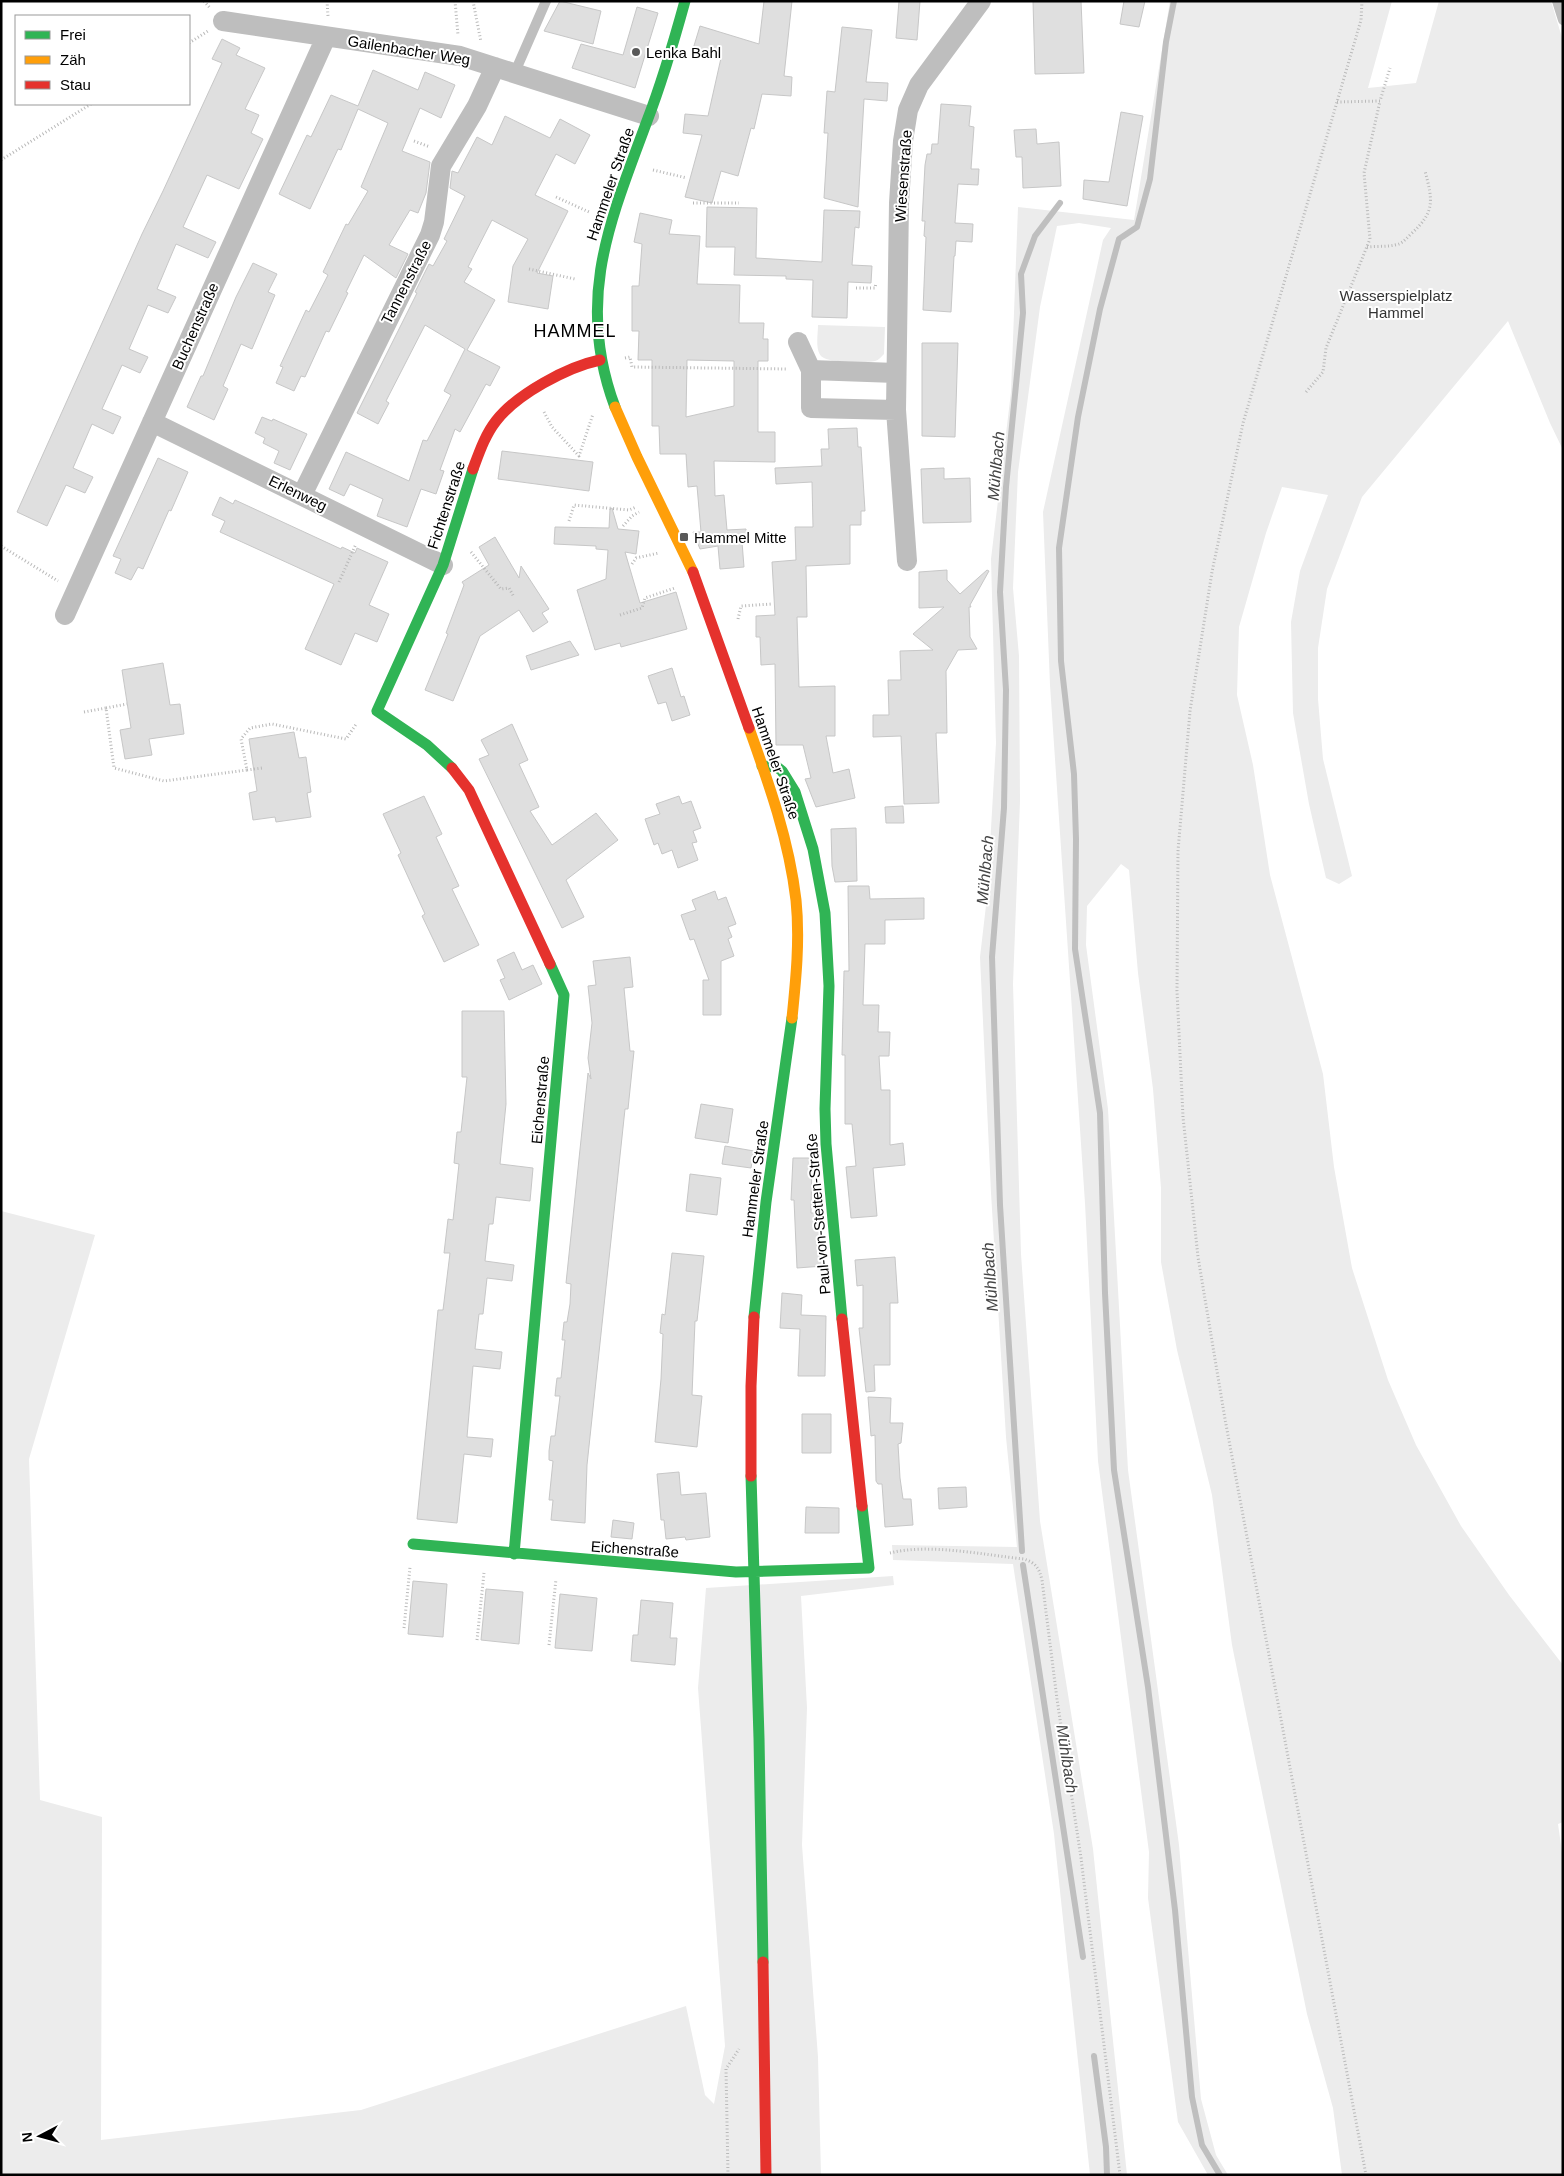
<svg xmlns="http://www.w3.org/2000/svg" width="1564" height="2176" viewBox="0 0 1564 2176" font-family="Helvetica,sans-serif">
  <rect width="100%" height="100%" fill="#fff"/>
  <path fill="#ececec" d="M1170 1H1392L1368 88 1416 83 1439 1H1551L1563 41V450L1550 423 1508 321 1362 497 1327 589 1318 648V699L1323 759 1352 876 1339 884 1326 878 1309 804 1293 713 1291 622 1300 571 1328 495 1282 487 1266 533 1239 627 1237 695 1253 765 1270 875 1323 1074 1334 1167 1352 1268 1388 1380 1416 1445 1461 1526 1509 1595 1563 1665V1822L1558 1824 1563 1859V2175H1342L1333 2108 1307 2014 1232 1645 1212 1495 1177 1350 1161 1262V1188L1153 1089 1138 973 1129 870 1121 864 1087 906 1086 945 1108 1109 1128 1470 1179 1845 1201 2099 1216 2155 1228 2175H1208L1178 2122 1148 1898 1149 1852 1098 1461 1085 1203 1050 685 1043 512 1103 240 1111 228 1079 223 1057 226 1040 307 1018 472 1013 588 1019 656 1020 801 1013 984 1021 1254 1040 1521 1093 1849 1127 2175H1090L1054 1834 1013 1564 893 1560 892 1545 1017 1547 1006 1437 991 1193 980 957 987 897 996 743 991 559 1011 392 1018 207 1134 220Z
    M818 325 885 327 884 354C881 357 879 360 875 361 866 363 827 363 821 356 815 349 818 334 818 325Z
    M1 1211 95 1235 29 1459 40 1800 102 1817 101 2140 361 2110 686 2006 705 2095 714 2104 725 2046 698 1688 706 1588 893 1576 894 1585 801 1596 807 1708 802 1845 818 2057 821 2175H1Z"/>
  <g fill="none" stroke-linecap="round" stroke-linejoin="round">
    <path stroke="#bfbfbf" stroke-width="6" d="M1174 1 1166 42 1150 179 1137 227 1119 239 1100 309 1078 417 1059 548 1061 661 1074 774 1076 839 1075 949 1100 1113 1105 1293 1114 1470 1148 1687 1175 1910 1192 2097 1202 2145 1220 2175
      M1022 1551 1000 1205 992 957 1004 808 1006 690 1000 592 1006 487 1023 313 1021 274 1035 236 1060 203
      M1023 1565 1083 1957
      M1094 2056 1106 2147 1107 2175"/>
  </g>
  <path fill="#dfdfdf" stroke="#c7c7c7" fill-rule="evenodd" d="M560 1 601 11 593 44 544 31Z
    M764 1H792L784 76 792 77 791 96 762 94 754 129 751 128 738 176 721 171 712 203 685 197 702 135 683 133 685 114 708 116 721 58 693 49 700 26 759 44Z
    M899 1H920L917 40 896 38Z
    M1033 1H1081L1084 73 1035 74Z
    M1124 1H1145L1139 27 1120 24Z
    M637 7 658 13 635 88 572 68 581 44 623 55Z
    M842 27 872 30 866 82 888 83 887 101 864 99 858 207 824 198 828 133H824L827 91 835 92Z
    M222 39 240 48 236 55 265 68 245 109 259 115 251 133 263 139 239 189 207 175 183 227 216 242 208 258 176 244 157 289 176 297 168 313 148 305 129 349 148 357 140 373 122 365 102 409 121 417 113 434 92 424 73 468 93 477 85 493 66 485 47 526 17 512 142 234 163 191 222 63 212 59Z
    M373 70 418 90 425 72 455 85 441 118 420 108 402 151 430 162 426 193 418 213 410 210 389 245 408 254 396 278 364 255 346 292 348 293 329 332 326 331 305 377 301 376 294 391 276 383 283 367 280 366 306 310 309 312 328 275 323 272 346 224 348 225 368 191 361 187 388 123 358 109 341 150 338 149 310 209 279 194 307 135 311 137 331 95 358 106Z
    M941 104 971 106 969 126 974 127 971 169H979L978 185 958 184 955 223 973 224 972 242 956 241 955 256H954L951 312 923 310 926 237 924 236 925 221H922L925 165 927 154H931L932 144H938Z
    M1121 112 1143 116 1127 206 1083 199 1084 180 1109 182Z
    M505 116 550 138 560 119 590 135 575 164 556 154 535 195 568 211 537 273 553 276 548 309 508 302 513 266 528 239 492 220 468 267 472 269 464 282 495 300 467 350 500 367 490 386 486 384 460 432 455 429 440 470 444 471 436 494 421 489 407 527 377 516 383 499 350 484 344 496 329 489 346 452 409 481 423 440 427 441 451 395 444 391 465 349 425 325 386 401 389 403 378 424 357 413 417 293 415 292 429 264 433 266 447 241 444 239 465 196 450 188 452 171 458 173 477 137 492 145Z
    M1036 129 1037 144 1059 142 1061 186 1023 188 1022 157H1016L1014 130Z
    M707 207 757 208 756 258 822 262 824 210 860 211 859 228 855 227 852 265 872 266 871 283 848 282 847 318 812 317 813 280 786 279V276L734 275 735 247H706Z
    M640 213 672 220 669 234 700 236 697 284 740 285 739 323H764L763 339H768V361H758V432H775V462L714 461 715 496 724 495 727 530 746 529 747 541 742 542 744 567 720 569 718 546 700 549 693 532H701L697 486 688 487 686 454H660L659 426H652V360H638L639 331H632V286H639L642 244 634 242ZM687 360 734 361V406L686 417Z
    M253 263 277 274 268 292 275 295 252 349 241 344 223 386 228 389 214 420 187 407 201 376H203L236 297Z
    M922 343H958L955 437 922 436Z
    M262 417 272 421 273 419 307 434 290 470 274 463 279 451 263 443 265 438 255 433Z
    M857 428 858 447H861L865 511H861V525H850V564L806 566 807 617H797L799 687 835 686V736H826L833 773 849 769 855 798 816 807 805 779 811 778 803 745H776L775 664 761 665 760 637H756V616L775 615 772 562 796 560 795 527H813L812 482 776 484 775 468 822 466 821 449H829L828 429Z
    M502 451 593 462 589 491 498 479Z
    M158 458 188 472 171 511 169 510 143 569 138 567 131 580 115 573 121 559 113 556Z
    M944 468V479L970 478 971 522 923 523 921 469Z
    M220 497 233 504 235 500 341 549 342 547 355 553 357 548 388 562 369 605 389 614 377 642 355 633 341 665 305 649 334 584 220 532 225 521 212 515Z
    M612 508 618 529 639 531 636 554 625 552 640 603 676 592 687 629 621 647 620 643 595 650 577 590 606 579 608 550 596 549V546L554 544 555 527 609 528 610 509Z
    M495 537 519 578 521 566 549 609 542 613 548 622 533 632 519 610 480 636 453 701 425 690 448 634 446 633 464 585 462 582 489 565 479 547Z
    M947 570V580L960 594 987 570 989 571 970 605 971 607H969L970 637 977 649 958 650 946 671 947 733H936L939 803 904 804 901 736 873 737V715H889L888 680H901L900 651 933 650 913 634 944 607 919 608V572Z
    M570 641 579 655 531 670 526 656Z
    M163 663 170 705 180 704 184 734 149 739 152 755 125 759 120 730 131 728 122 670Z
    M672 668 681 697 684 696 690 715 672 721 666 702 658 704 648 676Z
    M512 724 528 760 519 764 539 807 530 811 552 845 596 813 618 840 566 880 584 917 562 928 479 759 489 755 481 740Z
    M294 732 299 758 306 757 311 792 307 793 311 817 276 822 275 817 253 820 249 793 257 791 249 739Z
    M424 796 442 834 436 837 459 886 452 889 479 945 444 962 422 916 425 914 398 855 401 853 383 814Z
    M679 796 682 804 691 801 701 828 693 831 697 842 692 843 698 860 678 868 672 850 662 854 658 843 654 845 645 819 660 814 656 804Z
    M903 806 904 823H886L885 807Z
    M856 828 857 881 835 882 832 866 831 829Z
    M848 886H869L870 899 924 898V919L885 920V944H865L863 1005H879L878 1032H890L889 1056H879L881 1090H890V1145L903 1143 905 1165 873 1168 877 1216 851 1218 846 1167 856 1166 852 1124H845V1055H842L844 971H849Z
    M715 891 718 900 726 897 736 924 728 927 732 937 728 939 734 956 721 961V1015H703V980H709L694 939 690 940 681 915 696 910 692 900Z
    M514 952 522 970 533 965 542 984 509 1000 500 980 505 978 497 960Z
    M630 957 633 987 624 988 630 1051H634L628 1109H625L587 1465 585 1523 551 1520 553 1500H549L553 1461 549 1460V1451L551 1436H555L560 1396H555L556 1386 557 1378H561L565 1340H562L564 1322H567L570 1304 571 1284 566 1283 588 1073 591 1079 588 1058 592 1023 588 986 596 985 593 961Z
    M462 1011H504L506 1104 500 1164 533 1168 530 1201 496 1197 493 1224H489L485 1261 514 1265 512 1281 487 1278 483 1314H479L475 1349 502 1352 500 1369 473 1366 467 1437 493 1439 491 1457 464 1454 457 1523 417 1519 438 1310H443L450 1253H444L448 1219 453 1220 459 1164 454 1163 457 1132H461L467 1077H462Z
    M701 1104 733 1109 728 1143 695 1138Z
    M725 1146 754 1151 751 1168 722 1164Z
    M793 1158H812L811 1213H818L823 1266 797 1268 794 1200H791Z
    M690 1174 721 1178 717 1215 686 1211Z
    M672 1253 704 1256 697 1321H695L692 1395 702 1396 697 1447 655 1442 661 1379 663 1334 660 1333 662 1314 665 1315Z
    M895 1257 898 1303H890V1365H874L875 1391 866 1392 859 1328H863V1285L857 1286 855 1260Z
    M782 1293 802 1295 801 1315 826 1316 825 1376H798L800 1329 780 1328Z
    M868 1397 891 1398 890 1423H903L901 1443 898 1444 900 1478 903 1499H911L913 1525 885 1527 882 1484H878L876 1481 875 1435 871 1436Z
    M802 1414H831V1453H802Z
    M679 1472 681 1495 706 1493 710 1537 686 1540 685 1537 666 1539 664 1520H661L657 1474Z
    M966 1487 967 1507 939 1509 938 1488Z
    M806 1507 839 1508V1533H805Z
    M613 1520 634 1523 632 1539 611 1537Z
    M413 1581 447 1584 443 1637 408 1634Z
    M486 1589 523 1592 519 1644 481 1640Z
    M560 1594 597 1598 592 1651 555 1648Z
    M641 1600 673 1603 670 1638H677L675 1665 631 1661 633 1635H638Z"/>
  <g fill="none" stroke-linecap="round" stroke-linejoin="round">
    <path stroke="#b9b9b9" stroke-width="3" stroke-dasharray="1 2.5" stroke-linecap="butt" d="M204 1 210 8
      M327 1 328 16
      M455 1 458 35
      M473 1 481 42
      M1362 1 1361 20 1243 423 1212 572 1190 711 1178 851 1177 991 1183 1117 1198 1257 1225 1419 1366 2175
      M189 43 208 31
      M1337 102 1380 101 1390 68
      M414 141 430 147
      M1 160 91 104
      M653 170 687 178
      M556 197 589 212
      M693 203H739
      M1367 247C1376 246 1386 247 1395 245 1402 244 1406 239 1411 234 1435 212 1433 201 1425 171
      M529 269 575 279
      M856 288H875L876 283
      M625 358 630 357 632 367 788 369
      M1306 392 1323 372 1326 348 1370 239 1364 173 1380 101
      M544 412 552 427 579 456 593 414
      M569 521 574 505 629 510 636 507
      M623 526 632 516 639 512
      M1 546 58 581
      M471 552 501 589 509 588 514 597
      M632 564 636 558 659 553
      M339 582 356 544
      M620 615 642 608 645 598 675 588
      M738 619 741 606 772 604
      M106 708 127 704
      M84 712 106 708 114 768 164 781 247 770 241 739 250 728 272 724 346 739 357 723
      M247 770 262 768
      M890 1553C929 1543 984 1555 1024 1559 1036 1563 1039 1568 1042 1580L1057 1699 1081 1858 1120 2175
      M404 1628 410 1567
      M477 1640 484 1573
      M549 1645 556 1579
      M728 2175 726 2069 739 2049"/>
    <path stroke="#bebebe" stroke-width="10" d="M1557 1 1563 20
      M515 72 546 1"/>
    <path stroke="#bebebe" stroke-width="20" d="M223 21 460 56 649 116
      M798 342 811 370V408L896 410
      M811 370 896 373
      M152 422 443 565
      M302 495 430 235 434 222 441 166 477 106 495 67
      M907 561 896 410 899 203 903 141 908 110 919 85 981 1
      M65 615 326 37"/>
    <path stroke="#30b455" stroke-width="11" d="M615 407C575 300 610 221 647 121 662 82 674 41 685 1
      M762 766 777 767 782 771 795 792 813 849 825 913 829 986 825 1109 826 1144 842 1319
      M452 768 427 745 377 711 443 565 473 469
      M754 1317 766 1202 792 1018
      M751 1476 759 1738 763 1962
      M413 1544 736 1572 869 1568 862 1506
      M514 1554 564 995 550 964"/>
    <path stroke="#ff9f0a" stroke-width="11" d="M615 407 637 457 693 572
      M749 728C769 784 789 840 796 900 800 939 796 979 792 1018"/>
    <path stroke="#e5322d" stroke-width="11" d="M473 469C479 453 485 435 496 421 517 394 567 367 600 360
      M693 572 749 728
      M452 768 469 790 550 964
      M842 1319 862 1506
      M751 1476V1386L754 1317
      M763 1962 766 2175"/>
  </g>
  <g fill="#595959" stroke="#fff" stroke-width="2">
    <circle cx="636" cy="52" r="5"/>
    <rect x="679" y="532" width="10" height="10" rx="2.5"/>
  </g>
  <g text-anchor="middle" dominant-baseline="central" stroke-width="4" stroke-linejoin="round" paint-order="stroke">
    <g font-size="15" fill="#000" stroke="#fff">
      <text transform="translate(409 50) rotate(9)">Gailenbacher Weg</text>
      <text transform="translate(903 176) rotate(-86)">Wiesenstraße</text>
      <text transform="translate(610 184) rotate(-71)">Hammeler Straße</text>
      <text transform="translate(406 282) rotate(-63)">Tannenstraße</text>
      <text transform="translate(195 326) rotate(-66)">Buchenstraße</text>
      <text transform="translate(298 493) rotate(26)">Erlenweg</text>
      <text transform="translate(446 505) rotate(-72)">Fichtenstraße</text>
      <text transform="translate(776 763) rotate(71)">Hammeler Straße</text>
      <text transform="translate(540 1100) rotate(-85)">Eichenstraße</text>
      <text transform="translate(755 1179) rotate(-82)">Hammeler Straße</text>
      <text transform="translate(818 1214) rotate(-95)">Paul-von-Stetten-Straße</text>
      <text transform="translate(635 1549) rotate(4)">Eichenstraße</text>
    </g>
    <g font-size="15" fill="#000" stroke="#fff" text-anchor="start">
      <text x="646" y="52">Lenka Bahl</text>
      <text x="694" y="537">Hammel Mitte</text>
    </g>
    <g font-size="15" fill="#333" stroke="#fff">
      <text x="1396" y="295">Wasserspielplatz<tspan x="1396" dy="17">Hammel</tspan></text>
    </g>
    <g font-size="16" font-style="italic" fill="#444" stroke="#fff">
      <text transform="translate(996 466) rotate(-85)">Mühlbach</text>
      <text transform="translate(985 870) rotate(-85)">Mühlbach</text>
      <text transform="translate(990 1277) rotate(-94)">Mühlbach</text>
      <text transform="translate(1067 1759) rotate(81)">Mühlbach</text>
    </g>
    <g font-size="18" letter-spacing="1" fill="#000" stroke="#fff">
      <text x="575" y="331">HAMMEL</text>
    </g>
  </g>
  <rect width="1564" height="2176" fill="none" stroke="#000000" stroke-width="5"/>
  <rect x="15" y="15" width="175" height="90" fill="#ffffff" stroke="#999999"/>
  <rect x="25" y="31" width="25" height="8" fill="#30b455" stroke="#999999"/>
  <text x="60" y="40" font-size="15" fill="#000000">Frei</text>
  <rect x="25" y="56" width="25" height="8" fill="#ff9f0a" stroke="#999999"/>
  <text x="60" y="65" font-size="15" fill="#000000">Zäh</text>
  <rect x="25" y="81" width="25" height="8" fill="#e5322d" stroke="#999999"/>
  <text x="60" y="90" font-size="15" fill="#000000">Stau</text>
  <g transform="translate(40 2136) rotate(264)" stroke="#ffffff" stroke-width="4" paint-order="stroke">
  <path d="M0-4L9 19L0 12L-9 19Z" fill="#000000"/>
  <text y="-8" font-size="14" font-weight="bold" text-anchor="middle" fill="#000000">N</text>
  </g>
</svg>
